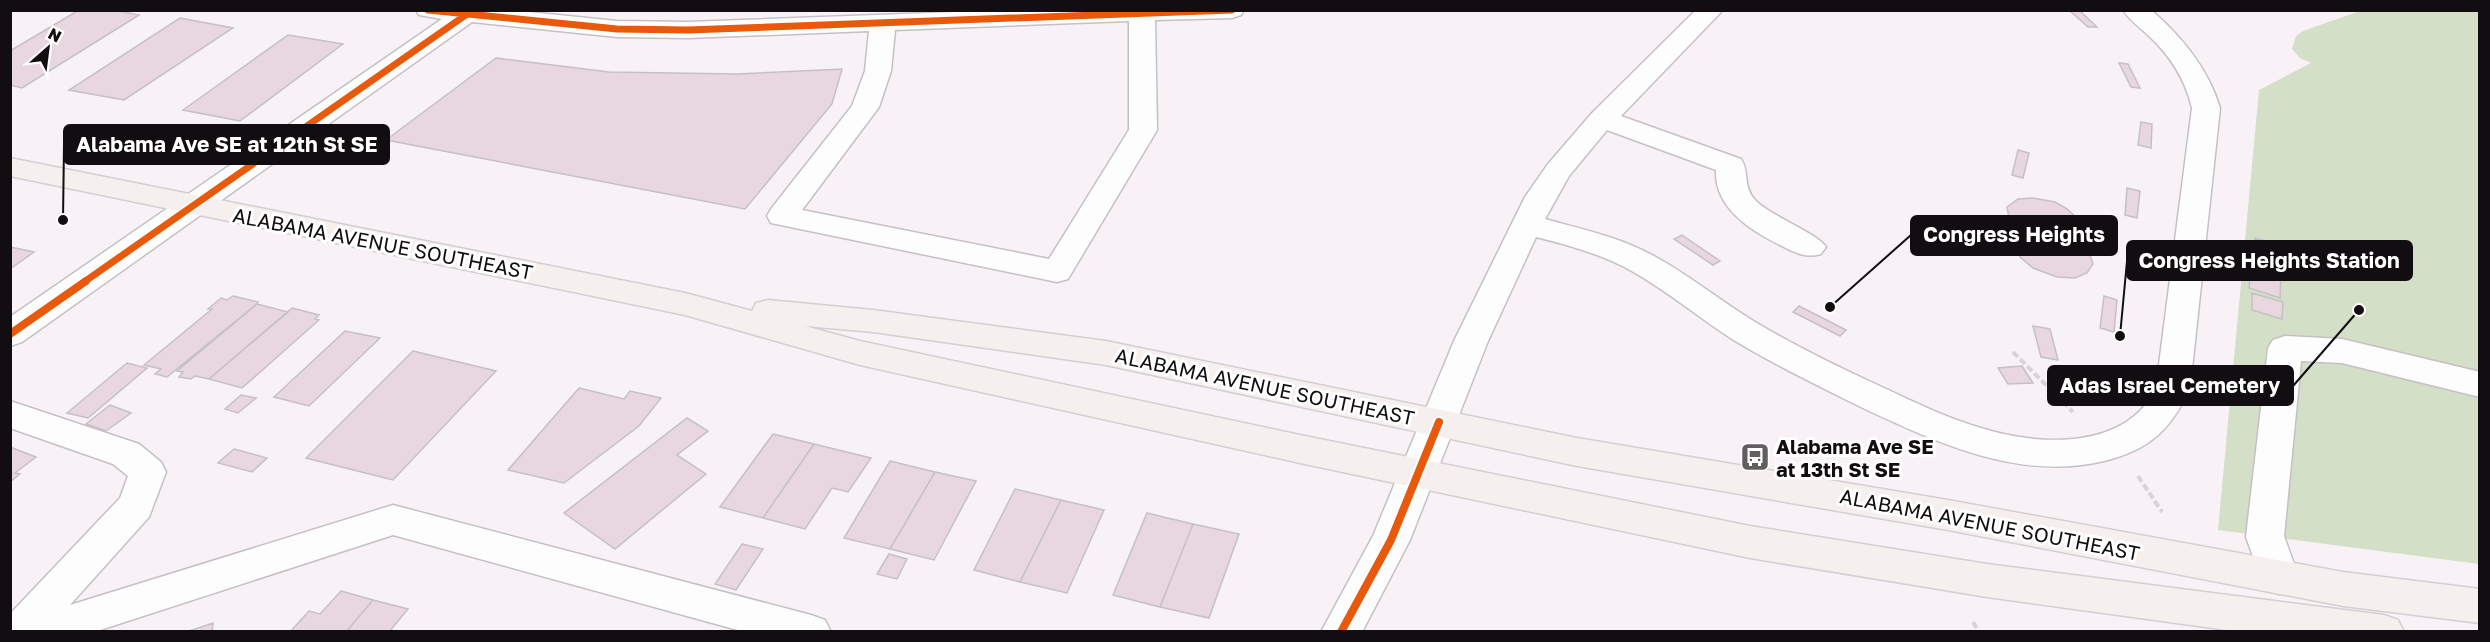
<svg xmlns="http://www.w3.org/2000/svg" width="2490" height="642" viewBox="0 0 2490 642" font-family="'Golos Text',sans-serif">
  <rect width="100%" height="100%" fill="#f8f2f7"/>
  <path fill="#d3dfc6" d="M2360 11H2479V564L2218 530 2259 90 2311 63 2300 58 2292 49 2296 36 2303 31Z"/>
  <path fill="#e8d7df" stroke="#c5c0c3" stroke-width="1.5" d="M79 10H114L139 15 22 88 10 85V51Z
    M2069 10H2079L2097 27H2088Z
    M180 18 233 28 124 100 69 90Z
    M288 35 343 44 240 121 183 110Z
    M496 58 609 72 737 74 842 69 832 104 745 209 386 140Z
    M2119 63 2128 64 2140 88 2131 87Z
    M2141 122 2152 124 2151 148 2138 145Z
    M2018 150 2029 153 2023 178 2012 175Z
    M2127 188 2140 191 2137 218 2125 215Z
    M2033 198 2055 202 2066 208 2078 219 2093 264 2087 273 2075 278 2057 277 2033 268 2020 257 2010 224 2007 207 2018 199Z
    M1682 235 1720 261 1713 265 1674 239Z
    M2255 238 2279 245V259L2255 252Z
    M10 247 34 252 10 269Z
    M2251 264 2281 273 2280 298 2249 288Z
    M2252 293 2283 302 2282 319 2252 310Z
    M233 296 258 302 257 304 167 377 155 374 161 369 144 365 212 309H208L221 298 227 300Z
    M2104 296 2117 300 2114 332 2100 328Z
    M257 304 288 312 209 379 195 376 191 379 179 377 183 372 177 371Z
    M1799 306 1846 330 1840 336 1793 312Z
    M292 308 319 315 315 319 319 320 242 388 209 379Z
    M2033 326 2050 329 2058 360 2041 357Z
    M345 331 380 338 309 406 274 397Z
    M413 351 496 371 393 480 306 458Z
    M127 363 147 368 88 418 67 413Z
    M2022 366 2033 383 2008 384 1998 368Z
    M579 388 624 399 630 391 661 398 639 426 564 483 508 470Z
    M241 395 256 398 238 413 225 409Z
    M110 405 131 413 106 431 86 424Z
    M687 418 708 431 677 455 706 474 615 549 564 513Z
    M773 434 814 444 763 518 720 507Z
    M814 444 871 458 848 492 832 488 805 529 763 518Z
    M10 447 36 457 15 473 20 474 10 482Z
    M234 449 267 458 252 472 218 463Z
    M890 461 935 472 890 549 844 538Z
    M935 472 976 481 934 560 890 549Z
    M1015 489 1061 500 1020 582 974 570Z
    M1061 500 1104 510 1067 593 1020 582Z
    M1147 513 1193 524 1160 607 1113 595Z
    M1193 524 1239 534 1209 618 1160 607Z
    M742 544 763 549 736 590 715 584Z
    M889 554 907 559 897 579 877 574Z
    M341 591 373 600 346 632H290L309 611 320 614Z
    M373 600 408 609 389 632H346Z
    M213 623 212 632H186Z"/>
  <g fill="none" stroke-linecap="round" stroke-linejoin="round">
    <g stroke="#c5c0c4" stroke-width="3">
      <path id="minor" d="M416 10H509L617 21 688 22 1010 10H1244L1241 15 1232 18 1155 20 1157 130 1068 279 1057 282 771 223 767 216 771 209 852 106 865 71 869 31 688 38 617 37 472 22 22 342 10 346V317L442 19 419 15ZM1129 21V130L1049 259 802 210 879 107 891 71 895 30Z
        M1696 10H1723L1621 116 1741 159C1750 172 1742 187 1756 201 1774 218 1817 233 1826 247L1821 254C1804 259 1792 251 1778 244 1748 229 1714 206 1716 170L1607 130 1569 176 1545 219C1581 229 1619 237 1652 255 1688 274 1720 301 1755 322 1797 347 1840 368 1884 388 1916 403 1947 418 1981 428 2038 446 2126 451 2156 388L2192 108C2185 79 2171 57 2150 37 2141 28 2130 21 2123 10H2151C2182 37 2208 68 2220 108L2190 388C2171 430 2149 450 2104 461 2020 481 1940 444 1865 409 1820 387 1775 365 1732 339 1698 317 1666 290 1630 270 1601 254 1568 245 1536 237L1488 341 1410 540 1362 632H1321L1373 536 1454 341 1525 197 1548 164 1592 113Z
        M2285 336 2342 339 2480 372V397L2342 363 2301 361 2284 536 2299 578 2293 590 2279 594 2265 590 2246 537 2268 348 2273 340Z
        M10 401 139 444 161 462 166 472 149 517 70 605 393 505 811 615 825 620 831 632H745L393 535 94 632H10V614L120 498 128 476 113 464 10 428Z"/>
    </g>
    <g stroke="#d2cfd1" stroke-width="3">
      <path id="major" d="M10 158 685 293 752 311 756 303 768 300 873 310 1106 341 1577 438 1948 500 2343 572 2480 589V623L2343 606 1948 530 1577 466 1106 365 873 332 805 326 860 341 1300 435 1750 526 1987 564 2384 615 2398 620 2404 632H2242L1987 597 1750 558 1300 463 860 365 685 315 10 176Z"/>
    </g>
    <path stroke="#d6d4d6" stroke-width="4" stroke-dasharray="7 3" stroke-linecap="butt" d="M2013 352 2073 412
      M2138 476 2162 512
      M1973 622 1979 632"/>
    <use href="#minor" fill="#fefdfe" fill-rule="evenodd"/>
    <use href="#major" fill="#f5efee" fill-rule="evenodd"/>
    <g stroke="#fff" stroke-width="10">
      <path id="cycleway-far1" d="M428 10 617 29 688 30 1232 10
        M84 282 470 12"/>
    </g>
    <g stroke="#fff" stroke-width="12">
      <path id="cycleway" d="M10 334 86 281
        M1341 632 1391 540 1439 422"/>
    </g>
    <use href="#cycleway-far1" stroke="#e8590c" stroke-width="7"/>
    <use href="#cycleway" stroke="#e8590c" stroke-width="8"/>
  </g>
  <defs>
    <g id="bus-square" transform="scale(1.5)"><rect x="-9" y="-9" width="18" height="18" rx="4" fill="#625d61" stroke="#fff"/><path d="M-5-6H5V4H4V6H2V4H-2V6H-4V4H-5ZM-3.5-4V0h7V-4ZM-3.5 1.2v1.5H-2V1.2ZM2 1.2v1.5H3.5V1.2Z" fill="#fff"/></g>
  </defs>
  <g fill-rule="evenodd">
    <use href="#bus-square" x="1755" y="457"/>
  </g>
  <g text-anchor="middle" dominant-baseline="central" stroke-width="6" stroke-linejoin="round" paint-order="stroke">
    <g font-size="20" fill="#110d10" stroke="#fff">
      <text transform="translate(383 243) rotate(11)">ALABAMA AVENUE SOUTHEAST</text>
      <text transform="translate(1265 386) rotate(12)">ALABAMA AVENUE SOUTHEAST</text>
      <text transform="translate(1990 524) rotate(11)">ALABAMA AVENUE SOUTHEAST</text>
    </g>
    <g font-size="20" font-weight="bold" fill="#110d10" stroke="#fff" text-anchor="start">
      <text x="1776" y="446">Alabama Ave SE<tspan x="1776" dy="23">at 13th St SE</tspan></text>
    </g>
  </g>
  <path fill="none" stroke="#110d10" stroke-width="2" d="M63 220L64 144M1830 307L1911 235M2120 336L2127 261M2359 310L2293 386"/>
  <g fill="#110d10" stroke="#fff" stroke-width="2">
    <circle cx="63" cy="220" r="6"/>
    <circle cx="1830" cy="307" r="6"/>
    <circle cx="2120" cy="336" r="6"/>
    <circle cx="2359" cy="310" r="6"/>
  </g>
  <g fill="#110d10" stroke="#110d10" stroke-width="2">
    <rect x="64" y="125" width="325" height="39" rx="6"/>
    <rect x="1911" y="216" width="206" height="39" rx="6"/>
    <rect x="2127" y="241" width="285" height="39" rx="6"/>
    <rect x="2048" y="366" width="245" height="39" rx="6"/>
  </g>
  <g font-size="21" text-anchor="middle" font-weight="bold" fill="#fff">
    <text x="227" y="152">Alabama Ave SE at 12th St SE</text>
    <text x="2014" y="242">Congress Heights</text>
    <text x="2269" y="268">Congress Heights Station</text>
    <text x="2170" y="393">Adas Israel Cemetery</text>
  </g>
  <rect width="2490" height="642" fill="none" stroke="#110d10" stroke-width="24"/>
  <g transform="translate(48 48) rotate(28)" stroke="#ffffff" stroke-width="4.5" paint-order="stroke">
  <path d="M0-4.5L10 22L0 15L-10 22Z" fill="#110d10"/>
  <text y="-9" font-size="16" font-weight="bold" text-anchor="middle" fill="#110d10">N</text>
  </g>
</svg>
